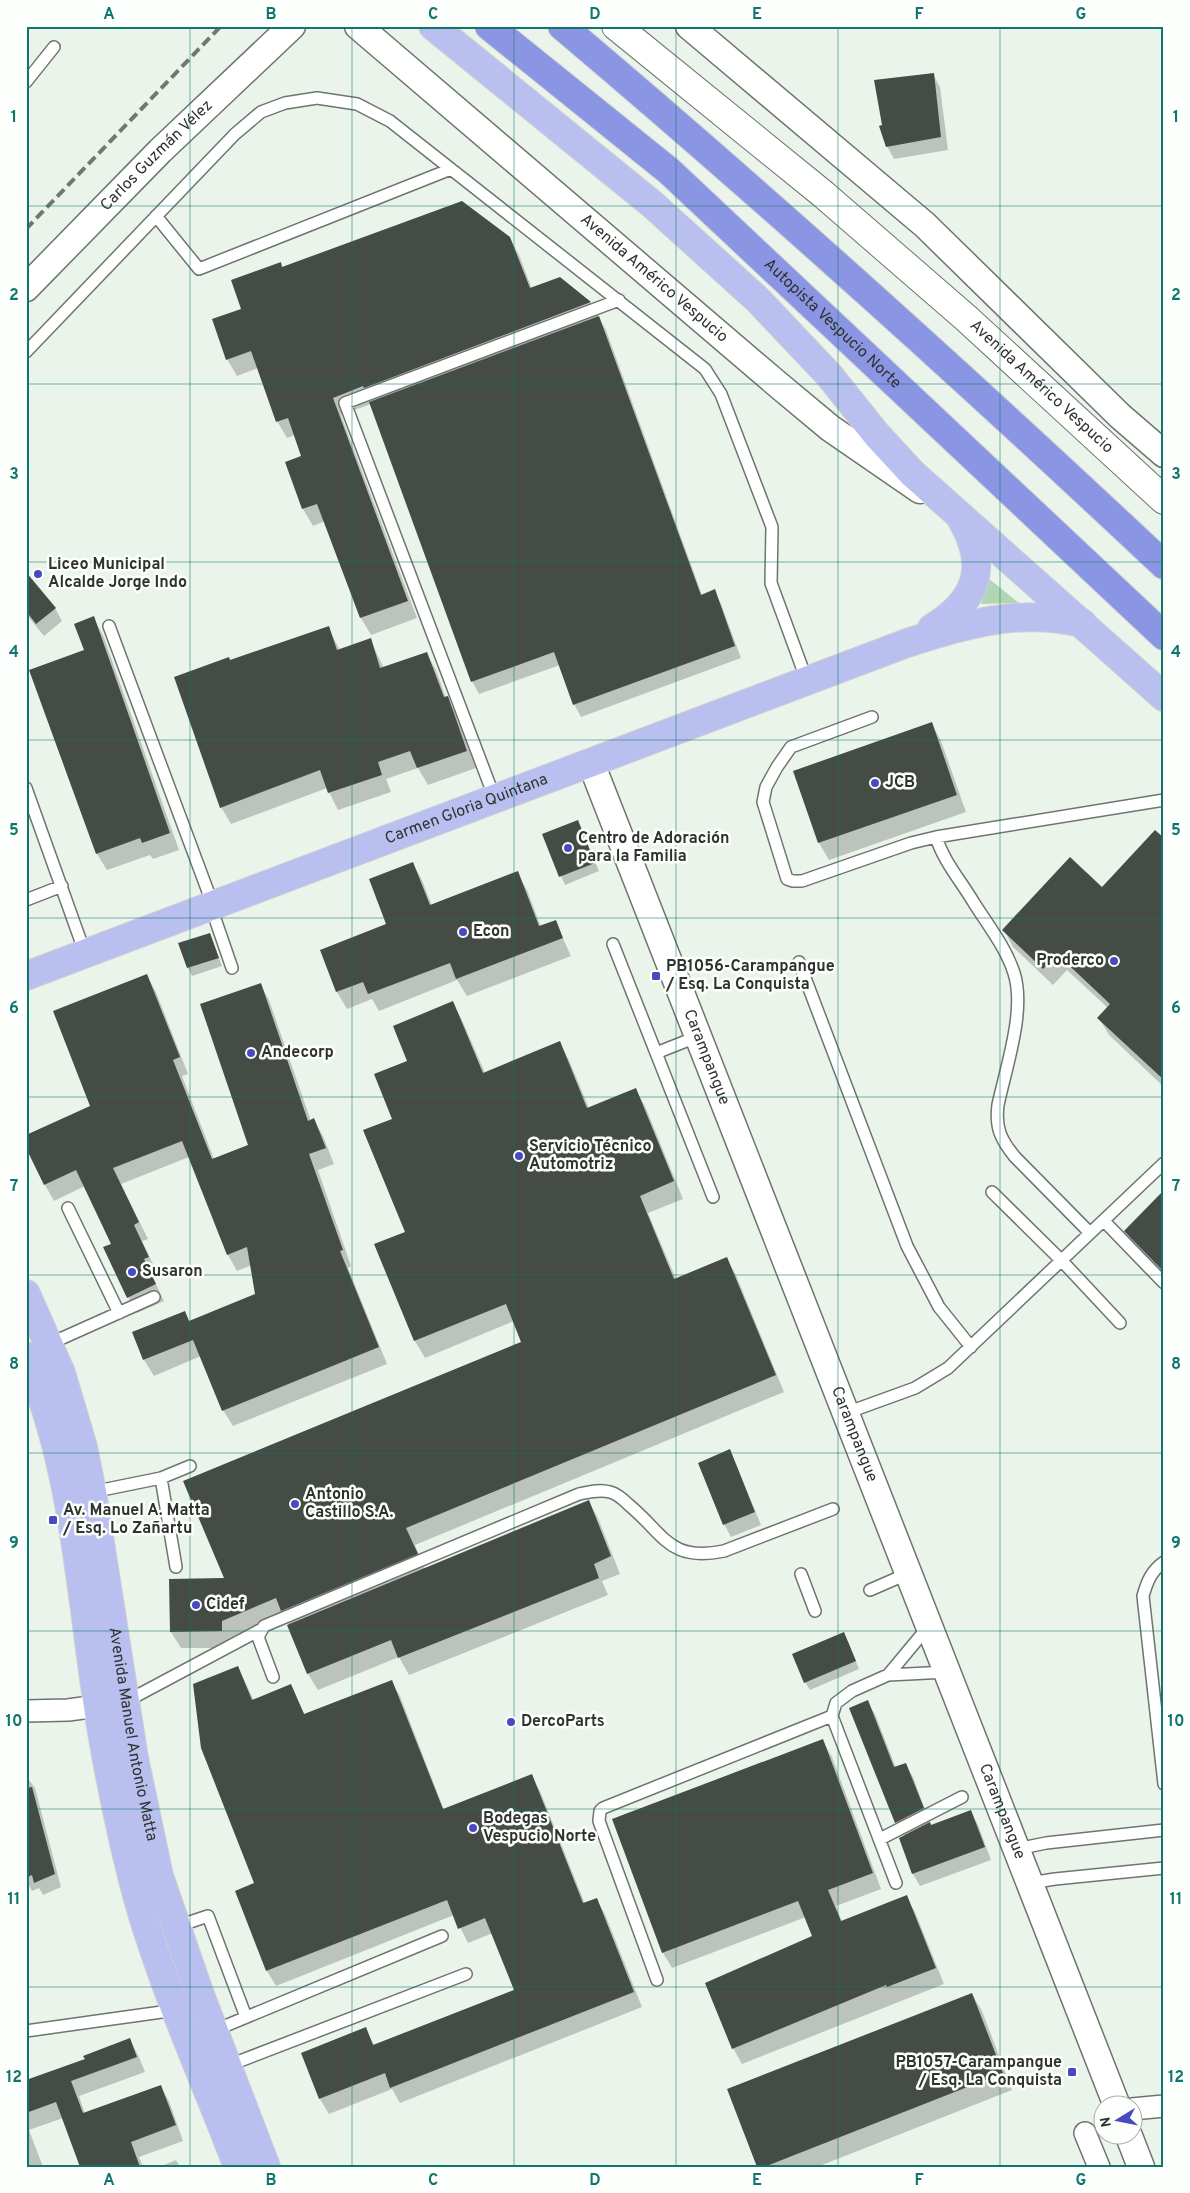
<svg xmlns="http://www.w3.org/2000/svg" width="1190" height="2193" viewBox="0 0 1190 2193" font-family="Overpass,sans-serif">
  <rect width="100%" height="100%" fill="#ebf4eb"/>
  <path fill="#b1d6b3" d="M989 579 1019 603 981 604Z"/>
  <path fill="#0003" d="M933 74 940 87 948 150 894 159 887 146Z
    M509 237 519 255 532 289 560 278 590 303 606 330 702 595 714 591 721 604 741 658 581 717 574 704 560 665 479 694 472 681 371 404 341 415 417 618 371 635 361 618 325 521 313 526 303 509 287 463 303 457 295 435 287 438 277 421 258 368 237 376 227 359 242 309 282 268Z
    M26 574 55 608 62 621 44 636 26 614Z
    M93 618 103 635 179 850 153 859 150 855 107 870 97 854 30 671 85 651Z
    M328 628 340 650 370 640 384 668 426 653 436 670 446 698 457 714 476 768 428 785 418 768 386 779 391 792 338 810 327 788 231 824 221 807 230 661Z
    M932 724 941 741 966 812 829 860 819 843 794 772Z
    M577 821 599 871 565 885 543 834Z
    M1164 839V1087L1109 1035 1099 1018 1108 1008 1067 970 1053 985 1013 947 1004 930 1102 889Z
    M413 864 422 880 432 906 517 873 527 890 541 927 555 921 571 956 467 996 457 980 379 1011 372 999 347 1009 337 992 322 951 388 925Z
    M210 934 222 966 192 976 188 968Z
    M147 976 156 992 188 1074 182 1076 214 1159 249 1145 260 984 269 1000 311 1121 314 1120 323 1136 334 1164 318 1170 351 1266 348 1268 387 1364 233 1426 223 1410 201 1356 154 1376 144 1360 133 1333 184 1312 190 1322 257 1295 252 1265 237 1271 228 1255 189 1157 121 1184 148 1239 142 1241 157 1273 152 1276 164 1301 137 1313 128 1297 113 1244 85 1186 54 1201 45 1185 92 1106Z
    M453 1003 462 1020 485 1073 559 1043 569 1060 589 1108 635 1089 645 1106 683 1199 648 1213 676 1279 726 1258 736 1275 784 1392 415 1545 425 1569 588 1501 598 1518 620 1574 602 1581 608 1595 409 1675 399 1657 318 1690 308 1674 285 1615 231 1638V1648H181L171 1632 226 1579 522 1342 514 1321 425 1358 415 1341 376 1245 407 1232 394 1119 409 1061Z
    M1164 1192V1276L1135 1248 1126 1231Z
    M729 1451 736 1464 761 1525 731 1537 724 1524Z
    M848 1642 859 1669 810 1690 805 1682Z
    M238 1667 254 1701 290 1686 305 1715 391 1681 400 1696 444 1810 531 1776 540 1791 585 1904 596 1899 605 1914 642 2007 400 2103 392 2089 329 2114 320 2099 303 2054 365 2029 375 2046 515 1990 493 1933 468 1943 454 1915 276 1986 267 1971 236 1891 255 1884Z
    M867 1702 875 1714 896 1768 905 1764 913 1777 931 1826 971 1812 978 1825 991 1860 920 1886 913 1874 900 1839 905 1836 896 1822Z
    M823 1741 832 1757 881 1889 836 1906 842 1922 906 1897 915 1912 944 1984 742 2064 733 2048 814 1937 806 1917 672 1968 663 1953 613 1820Z
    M26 1776 35 1788 61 1887 43 1895 39 1888 32 1891 26 1880Z
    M972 1994 982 2011 1012 2090 817 2167H758Z
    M130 2040 138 2055 145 2072 79 2096 85 2114 160 2086 169 2101 183 2141 139 2157 143 2167H79L81 2166 63 2118 29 2130 43 2167H26V2082L86 2060Z
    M176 2160 180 2167H159Z"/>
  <path fill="#454c46" d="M934 73 941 137 886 147 879 126 882 125 874 80Z
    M462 201 510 237 530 288 560 277 591 302 364 388 363 386 333 398 408 601 360 618 317 504 302 509 285 462 301 456 288 418 276 422 251 351 226 360 212 319 241 309 231 280 281 262 282 267Z
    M599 316 701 595 715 589 735 646 573 705 554 652 471 682 369 402Z
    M26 572 56 608 36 624 26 611Z
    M94 616 170 833 142 843 140 838 96 854 29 670 84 650 74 624Z
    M329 626 337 650 371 638 380 668 427 652 444 697 448 696 467 751 417 768 410 751 378 762 382 775 328 793 320 770 220 808 174 677 229 657 230 660Z
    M932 722 957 795 818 843 793 771Z
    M578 820 595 863 559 877 542 834Z
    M1155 830 1164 838V1080L1097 1018 1110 1004 1057 954 1043 969 1002 930 1070 857 1102 887Z
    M413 862 430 905 518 871 539 926 556 920 563 938 456 979 450 963 368 994 363 982 336 992 320 950 386 924 369 879Z
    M210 933 219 958 187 968 178 943Z
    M147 974 180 1057 173 1060 212 1159 248 1145 200 1004 261 983 308 1121 314 1118 326 1148 309 1154 343 1250 340 1251 379 1347 222 1411 193 1340 143 1360 132 1332 185 1311 189 1321 255 1294 247 1247 227 1255 182 1141 113 1168 139 1222 134 1225 149 1257 144 1259 156 1284 127 1298 103 1247 111 1244 76 1170 44 1185 26 1148V1135L90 1106 53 1011Z
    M453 1001 483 1073 560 1041 587 1108 636 1088 674 1181 640 1196 674 1279 727 1257 776 1375 406 1528 418 1554 281 1611 276 1598 222 1621V1631L170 1632 169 1579 224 1578 183 1481 521 1342 506 1304 414 1341 374 1244 405 1232 363 1130 392 1119 374 1074 407 1061 393 1026Z
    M1164 1190V1272L1124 1231Z
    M730 1449 755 1512 723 1525 698 1463Z
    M589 1500 611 1556 594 1564 599 1578 398 1658 391 1640 307 1674 287 1625Z
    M844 1632 856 1661 804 1683 792 1654Z
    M238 1666 252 1700 291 1684 304 1714 392 1680 443 1809 532 1774 583 1903 597 1898 634 1992 390 2088 385 2073 319 2099 301 2053 366 2027 373 2045 514 1990 485 1918 458 1929 447 1900 266 1971 235 1891 254 1883 201 1748 193 1684Z
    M868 1700 894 1767 906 1763 924 1808 895 1823 849 1708Z
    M823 1739 873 1873 828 1890 841 1921 907 1895 936 1968 887 1987 886 1985 732 2049 705 1983 812 1936 798 1901 662 1953 612 1819Z
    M32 1787 55 1874 34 1883 32 1875 26 1878V1788Z
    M971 1810 985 1847 912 1874 899 1838 930 1822 931 1825Z
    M972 1993 1003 2073 764 2167H757L727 2089Z
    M130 2038 137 2057 71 2081 83 2113 161 2085 176 2125 131 2142 140 2167H80L56 2102 26 2113V2080L85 2059 83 2056Z"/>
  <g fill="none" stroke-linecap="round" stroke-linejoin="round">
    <g stroke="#6d756d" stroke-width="14">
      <path id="service" d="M26 82 54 47
        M156 216 199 269 451 169
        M26 352 235 134 261 112 285 103 317 98 357 104 390 121 705 369 721 394 772 527 771 583 807 681
        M109 626 213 905
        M872 717 791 747 777 767 766 787 763 802 787 879 793 881H802L911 843 936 837 1164 800
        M26 788 85 953
        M495 799 345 403 619 300
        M936 837C944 862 961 881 974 903 988 925 1006 948 1014 973 1026 1010 1006 1067 998 1105 995 1128 1001 1140 1015 1157L1090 1233
        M26 900 62 886
        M211 907 232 968
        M613 944 713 1197
        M799 962 907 1246 939 1307 971 1347
        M656 1053 699 1036
        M992 1192 1062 1261 1120 1323
        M68 1208 119 1313
        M1104 1221 1164 1283
        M49 1344 154 1297
        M846 1413 915 1388 948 1368 1164 1163
        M161 1478 176 1567
        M92 1492 161 1478 190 1466
        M1164 1562C1151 1571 1147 1582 1143 1596L1164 1784
        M801 1574 815 1611
        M870 1590 909 1573
        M888 1675 928 1627
        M273 1677 258 1637 264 1626 579 1494C589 1492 599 1489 610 1492 618 1494 624 1500 629 1505 665 1535 669 1562 724 1551L833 1509
        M125 1702 260 1630
        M880 1839 962 1797
        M1017 1849 1046 1843 1164 1830
        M896 1883 832 1716 836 1703 852 1691 888 1675 947 1672
        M1030 1883 1055 1879 1164 1868
        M175 1927 208 1916 246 2017
        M657 1980 599 1821 600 1811 603 1808 832 1716
        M26 2031 176 2010
        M213 2031 442 1936
        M227 2066 466 1974"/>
    </g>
    <g stroke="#6d756d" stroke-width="24">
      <path id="minor" d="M26 1711 68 1710 113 1704
        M1132 2109 1164 2106
        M1085 2133 1099 2167"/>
    </g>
    <g stroke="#6d756d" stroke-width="29">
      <g id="tertiary">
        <path id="s1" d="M358 26 776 383 830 428 920 490"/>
        <path d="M689 26 925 225 1120 416 1164 454"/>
        <path id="s2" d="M26 288 160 151 292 26"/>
        <path id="s3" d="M591 763 1117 2106"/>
        <path d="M1129 2136 1141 2167"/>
      </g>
    </g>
    <g stroke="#6d756d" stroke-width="30">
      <g id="secondary">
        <path id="s4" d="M616 26 823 194 966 318 1164 500"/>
      </g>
    </g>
    <g stroke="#d1d2d1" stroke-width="30">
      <g id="primary">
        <path d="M433 26 652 204 758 300 829 375 877 435 912 473 1164 697"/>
        <path d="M932 628C977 601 989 567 962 520"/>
        <path id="s5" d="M26 976 907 643C968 624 1018 608 1082 623"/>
        <path id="s6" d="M26 1294 61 1373 83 1447 92 1492 134 1758 159 1876 199 1992 266 2167"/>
        <path d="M26 1356C82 1485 81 1629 108 1766 117 1813 127 1860 140 1906 166 1995 205 2080 238 2167"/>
      </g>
    </g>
    <g stroke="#d1d2d1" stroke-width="30">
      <g id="motorway">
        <path id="s7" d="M489 26 669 171 1164 636"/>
        <path d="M562 26C768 200 967 380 1164 565"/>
      </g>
    </g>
    <use href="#service" stroke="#fff" stroke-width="11"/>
    <use href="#minor" stroke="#fff" stroke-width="21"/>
    <use href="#tertiary" stroke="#fff" stroke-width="26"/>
    <use href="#secondary" stroke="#fff" stroke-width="28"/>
    <use href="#primary" stroke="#b9bfef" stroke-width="28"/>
    <use href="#motorway" stroke="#8a95e4" stroke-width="28"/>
    <path stroke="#717771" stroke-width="4" stroke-dasharray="10 5" stroke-linecap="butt" d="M26 229 221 26"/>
  </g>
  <path fill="none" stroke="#0f766e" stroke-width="1" stroke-opacity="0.55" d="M190 26V2167M352 26V2167M514 26V2167M676 26V2167M838 26V2167M1000 26V2167M26 206H1164M26 384H1164M26 562H1164M26 740H1164M26 918H1164M26 1097H1164M26 1275H1164M26 1453H1164M26 1631H1164M26 1809H1164M26 1987H1164"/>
  <g fill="#484abf" stroke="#fdfffd" stroke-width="2">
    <circle cx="38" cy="574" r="5"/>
    <circle cx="875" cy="783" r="5"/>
    <circle cx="568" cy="848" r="5"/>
    <circle cx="463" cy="932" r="5"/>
    <circle cx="1114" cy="961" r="5"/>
    <rect x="651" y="971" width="10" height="10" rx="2.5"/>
    <circle cx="251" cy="1053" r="5"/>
    <circle cx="519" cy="1156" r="5"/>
    <circle cx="132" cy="1272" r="5"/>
    <circle cx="295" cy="1504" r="5"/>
    <rect x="48" y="1515" width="10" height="10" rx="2.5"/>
    <circle cx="196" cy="1605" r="5"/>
    <circle cx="511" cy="1722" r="5"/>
    <circle cx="473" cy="1828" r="5"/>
    <rect x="1067" y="2067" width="10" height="10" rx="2.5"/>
  </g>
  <g text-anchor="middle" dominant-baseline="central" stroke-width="5" stroke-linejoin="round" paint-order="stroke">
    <g font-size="16" fill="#2f322f" stroke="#fdfffd">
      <text stroke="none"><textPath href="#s2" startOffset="186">Carlos Guzmán Vélez</textPath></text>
      <text stroke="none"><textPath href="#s1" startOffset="389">Avenida Américo Vespucio</textPath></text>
      <text stroke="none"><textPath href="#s7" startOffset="455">Autopista Vespucio Norte</textPath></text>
      <text stroke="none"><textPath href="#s4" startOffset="558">Avenida Américo Vespucio</textPath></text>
      <text stroke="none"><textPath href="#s5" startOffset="471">Carmen Gloria Quintana</textPath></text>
      <text stroke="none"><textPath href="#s3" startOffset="316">Carampangue</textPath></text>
      <text stroke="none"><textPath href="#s3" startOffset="721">Carampangue</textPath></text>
      <text stroke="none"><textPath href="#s6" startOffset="455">Avenida Manuel Antonio Matta</textPath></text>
      <text stroke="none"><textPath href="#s3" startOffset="1126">Carampangue</textPath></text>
    </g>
    <g font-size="16" font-weight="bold" fill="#2f322f" stroke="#fdfffd" text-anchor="start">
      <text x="48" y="565">Liceo Municipal<tspan x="48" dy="18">Alcalde Jorge Indo</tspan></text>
      <text x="885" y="783">JCB</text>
      <text x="578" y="839">Centro de Adoración<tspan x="578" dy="18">para la Familia</tspan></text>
      <text x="473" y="932">Econ</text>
      <text x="1104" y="961" text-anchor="end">Proderco</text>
      <text x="666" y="967">PB1056-Carampangue<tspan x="666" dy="18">/ Esq. La Conquista</tspan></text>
      <text x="261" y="1053">Andecorp</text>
      <text x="529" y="1147">Servicio Técnico<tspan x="529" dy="18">Automotriz</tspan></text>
      <text x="142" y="1272">Susaron</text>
      <text x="305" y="1495">Antonio<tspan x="305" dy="18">Castillo S.A.</tspan></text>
      <text x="63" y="1511">Av. Manuel A. Matta<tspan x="63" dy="18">/ Esq. Lo Zañartu</tspan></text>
      <text x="206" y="1605">Cidef</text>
      <text x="521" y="1722">DercoParts</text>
      <text x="483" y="1819">Bodegas<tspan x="483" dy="18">Vespucio Norte</tspan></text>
      <text x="1062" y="2063" text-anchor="end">PB1057-Carampangue<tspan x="1062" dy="18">/ Esq. La Conquista</tspan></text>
    </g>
  </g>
  <rect width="1190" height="2193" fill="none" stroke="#fdfffd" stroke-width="55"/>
  <g transform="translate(1118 2120) rotate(260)"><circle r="24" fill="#fdfffd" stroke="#abadab"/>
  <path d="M0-4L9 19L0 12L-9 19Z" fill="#484abf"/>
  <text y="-8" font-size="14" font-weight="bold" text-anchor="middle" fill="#2f322f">N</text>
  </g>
  <rect x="28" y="28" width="1134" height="2138" fill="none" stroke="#0f766e" stroke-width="2"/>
  <g font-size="16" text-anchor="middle" font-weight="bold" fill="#0f766e">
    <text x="109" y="19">A</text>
    <text x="271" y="19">B</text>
    <text x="433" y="19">C</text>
    <text x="595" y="19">D</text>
    <text x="757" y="19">E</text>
    <text x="919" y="19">F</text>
    <text x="1081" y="19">G</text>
    <text x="14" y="122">1</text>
    <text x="1176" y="122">1</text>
    <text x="14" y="300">2</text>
    <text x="1176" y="300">2</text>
    <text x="14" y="479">3</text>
    <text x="1176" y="479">3</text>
    <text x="14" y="657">4</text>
    <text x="1176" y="657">4</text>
    <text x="14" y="835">5</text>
    <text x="1176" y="835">5</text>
    <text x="14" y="1013">6</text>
    <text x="1176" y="1013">6</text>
    <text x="14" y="1191">7</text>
    <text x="1176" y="1191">7</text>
    <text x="14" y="1369">8</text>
    <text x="1176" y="1369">8</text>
    <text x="14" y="1548">9</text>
    <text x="1176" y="1548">9</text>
    <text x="14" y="1726">10</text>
    <text x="1176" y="1726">10</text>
    <text x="14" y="1904">11</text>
    <text x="1176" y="1904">11</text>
    <text x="14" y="2082">12</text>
    <text x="1176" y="2082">12</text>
    <text x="109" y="2185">A</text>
    <text x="271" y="2185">B</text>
    <text x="433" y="2185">C</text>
    <text x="595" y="2185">D</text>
    <text x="757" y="2185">E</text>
    <text x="919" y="2185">F</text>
    <text x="1081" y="2185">G</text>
  </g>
</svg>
